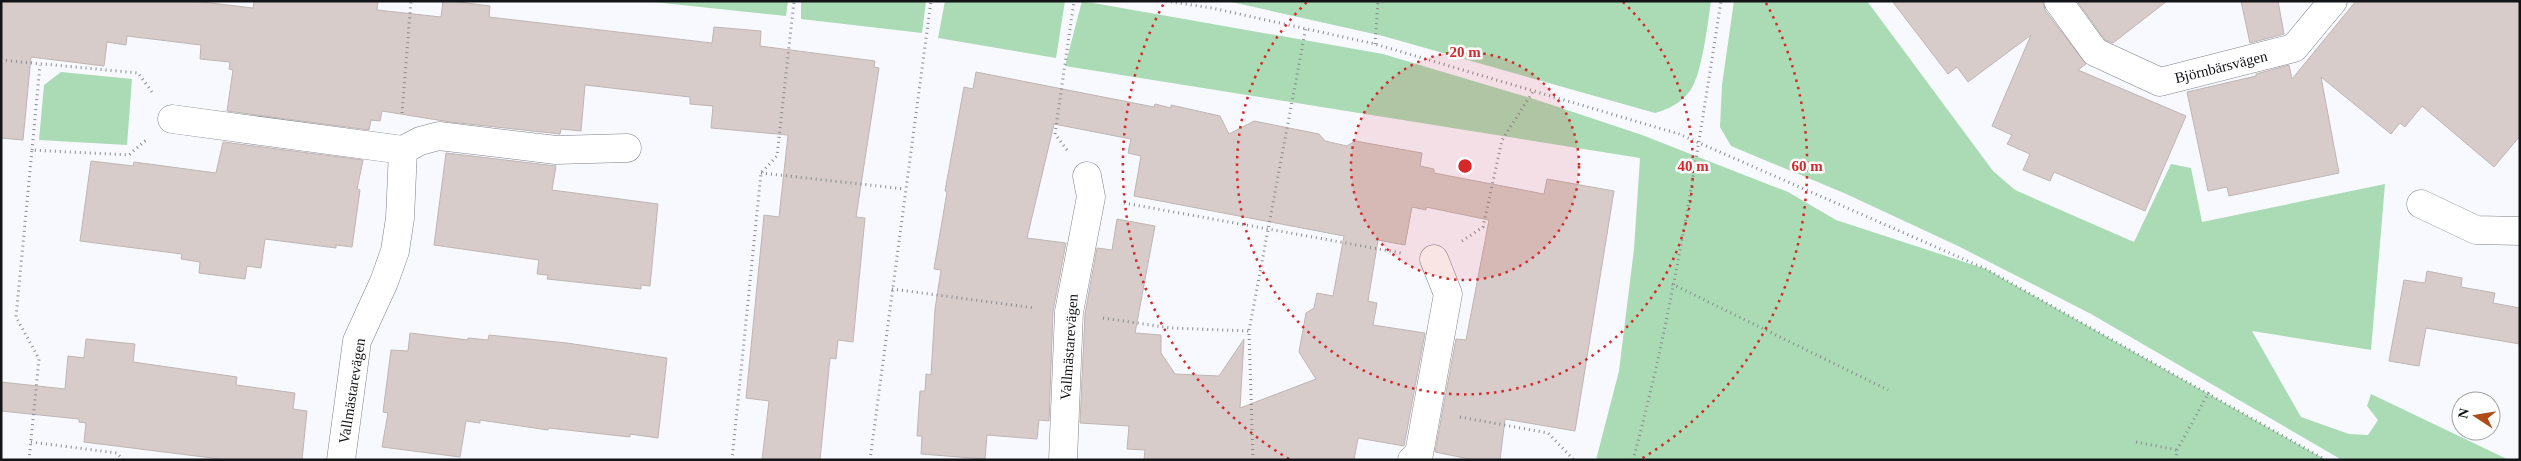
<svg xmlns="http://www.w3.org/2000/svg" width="2521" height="461" viewBox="0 0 2521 461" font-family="'Times New Roman',serif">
  <rect width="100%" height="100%" fill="#f7f9ff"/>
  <path fill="#aadbb4" d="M644 1H788L786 16Z
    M801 1H926L922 33 801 19Z
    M945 1H1065L1056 58 938 38Z
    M1082 1 1383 54 1537 100 1642 135 1788 192 1836 220 1986 269 2326 460H1596L1619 371 1634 249 1640 158 1065 66Z
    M1227 1H1711C1708 22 1702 75 1690 91 1681 103 1669 109 1655 113L1383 36Z
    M1734 1H1867L1993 171 2015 190 2134 242 2171 164 2191 168 2202 222 2385 184 2371 350 2252 331 2301 417 2349 434 2368 435 2378 420 2367 406 2371 394 2509 460H2342L2091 314 1958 246 1844 193 1731 146 1720 127 1722 85Z
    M61 72 132 79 127 145 39 140 44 85Z"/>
  <path fill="#d7ccc9" stroke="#bfb5b2" d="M1 1H194L253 8 254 1H378L377 10 441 17 443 1H451L490 6 489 17 712 43 714 27 761 31 760 46 875 61 874 67 879 68 856 217 865 218 853 342 838 340 836 359 830 358 820 460H762L769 401 746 398 764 215 779 217 788 135 711 128 713 106 690 104V97L585 85 581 131 561 129 560 134 450 122 382 111 380 121 371 120 369 130 227 111 233 70 229 69 230 62 200 59 201 45 127 36 126 45 107 42 104 66 31 57 23 140 1 138Z
    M1892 1H2043L2045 10 2086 64 2078 70 2186 116 2145 211 2054 172 2050 181 2023 170 2030 154 2007 144 2012 135 1992 126 2031 35 1968 82 1957 67 1948 74Z
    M2077 1H2167L2113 43 2105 40Z
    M2241 1H2278L2284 34 2250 43Z
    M2356 1H2520V136L2494 167 2422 106 2405 127 2400 123 2391 134 2321 77 2339 173 2229 196 2227 187 2208 191 2187 92 2256 76V74L2289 65 2292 79Z
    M976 72 1154 107 1155 104 1171 108V105L1220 116 1229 134 1254 121 1319 134 1325 141 1347 146 1355 141 1422 153 1420 166 1434 169V173L1544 194 1547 179 1614 191 1575 431 1505 419 1500 460H1474L1435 452 1456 339 1466 340 1489 220 1426 207V210L1412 207 1405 245 1378 240 1368 301 1377 303 1373 325 1425 333 1404 446 1358 438 1354 460H1144L1145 450 1127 449 1129 426 1080 423 1085 314 1097 248 1112 250 1117 219 1155 226 1135 333 1161 335V353L1175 374 1219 376 1244 339 1240 408 1316 379 1299 352 1306 313 1314 308 1317 293 1333 296 1344 236 1134 196 1141 156 1128 153 1131 139 1054 124 1027 238 1066 243 1053 311 1049 421 1039 420 1037 439 987 435 985 459 921 454 922 436H917L920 391H925L926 374 931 375 935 309 941 270 934 269 947 192 945 191 964 87 973 89Z
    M223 142 363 160 357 189 360 190 352 247 336 245V248L265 239 261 268 247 266 245 279 199 273 200 262 181 259 182 254 80 241 91 161 133 166 134 162 216 173Z
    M446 153 556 166 552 190 658 204 650 286 641 285V289L547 279 548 275 537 274 539 260 434 245Z
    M2427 271 2462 278 2461 287 2495 293 2493 303 2520 308V344L2426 328 2419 366 2389 361 2404 280 2425 283Z
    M410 333 468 340V338L488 340 489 335 567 343 667 358 658 438 630 434V437L549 428 548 430 480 420V423L466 421 460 457 382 447 388 413 383 412 391 350 408 351Z
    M86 339 135 344 133 362 237 377 236 385 295 393 293 409 307 411 302 460H228L84 442 86 423 79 422V419L1 411V382L65 389 68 356 84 358Z"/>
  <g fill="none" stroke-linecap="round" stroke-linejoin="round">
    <g stroke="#7f828a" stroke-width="29">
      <path id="street" d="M2058 1 2095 52 2160 82 2294 48 2333 1
        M172 119 403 150
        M2421 204 2476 230 2520 231
        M341 460 357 341 384 282 395 251 400 218 403 150 420 141 439 136 556 150 627 148
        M1063 460 1069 312 1091 197 1087 176
        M1412 460 1419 454 1448 294 1434 259"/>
    </g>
    <path stroke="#8a8b90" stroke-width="3" stroke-dasharray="1 4" stroke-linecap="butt" d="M1166 1 1212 8 1375 44 1679 134 1986 269 2326 460
      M1375 44 1378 1
      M1 60 138 73 152 92
      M402 113 411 1
      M32 150 40 65
      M1067 150 1055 134 1074 1
      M761 173 905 189
      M1124 203 1401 253
      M1462 241 1483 227 1502 140 1534 90
      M1672 284 1888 390
      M892 289 1035 308
      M1103 318 1171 328 1249 331
      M1460 417 1548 433 1574 460
      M31 442 117 453 123 460
      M2136 442 2177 450
      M29 460 39 359 16 317 32 150 129 155 146 140
      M732 460 761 173 777 156 794 1
      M870 460 931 1
      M1253 460 1249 331 1306 27
      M1633 460C1674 310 1697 155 1721 1
      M2176 460 2177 450 2209 392"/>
    <use href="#street" stroke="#fff" stroke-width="28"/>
  </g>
  <circle cx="1465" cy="166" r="114" fill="#d62828" fill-opacity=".12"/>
  <g fill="none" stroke="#d62828" stroke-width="2.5" stroke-dasharray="2.5 5">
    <circle cx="1465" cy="166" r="114"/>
    <path d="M1623 2A228 228 0 1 1 1307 2"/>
    <path d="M1289 459A342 342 0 0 1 1164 3M1766 3A342 342 0 0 1 1641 459"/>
  </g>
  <g text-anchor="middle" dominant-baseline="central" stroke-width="5" stroke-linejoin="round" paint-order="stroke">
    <g font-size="15" fill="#131417" stroke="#fff">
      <text transform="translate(2221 67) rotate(-14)">Björnbärsvägen</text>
      <text transform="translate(1069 347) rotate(-86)">Vallmästarevägen</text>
      <text transform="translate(352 391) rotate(-81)">Vallmästarevägen</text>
    </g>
  </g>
  <circle cx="1465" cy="166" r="8" fill="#d62828" stroke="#fff" stroke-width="2.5"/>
  <g font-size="15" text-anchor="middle" font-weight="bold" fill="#d62828" stroke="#fff" stroke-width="5" stroke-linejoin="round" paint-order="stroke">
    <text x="1465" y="57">20 m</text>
    <text x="1693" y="171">40 m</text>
    <text x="1807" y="171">60 m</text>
  </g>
  <rect width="2521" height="461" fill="none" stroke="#131417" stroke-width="5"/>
  <g transform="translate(2476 416) rotate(282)"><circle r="24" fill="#ffffff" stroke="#a1a1a2"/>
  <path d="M0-4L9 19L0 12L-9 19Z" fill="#af4c17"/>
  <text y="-8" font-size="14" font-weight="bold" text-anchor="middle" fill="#131417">N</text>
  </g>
</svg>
